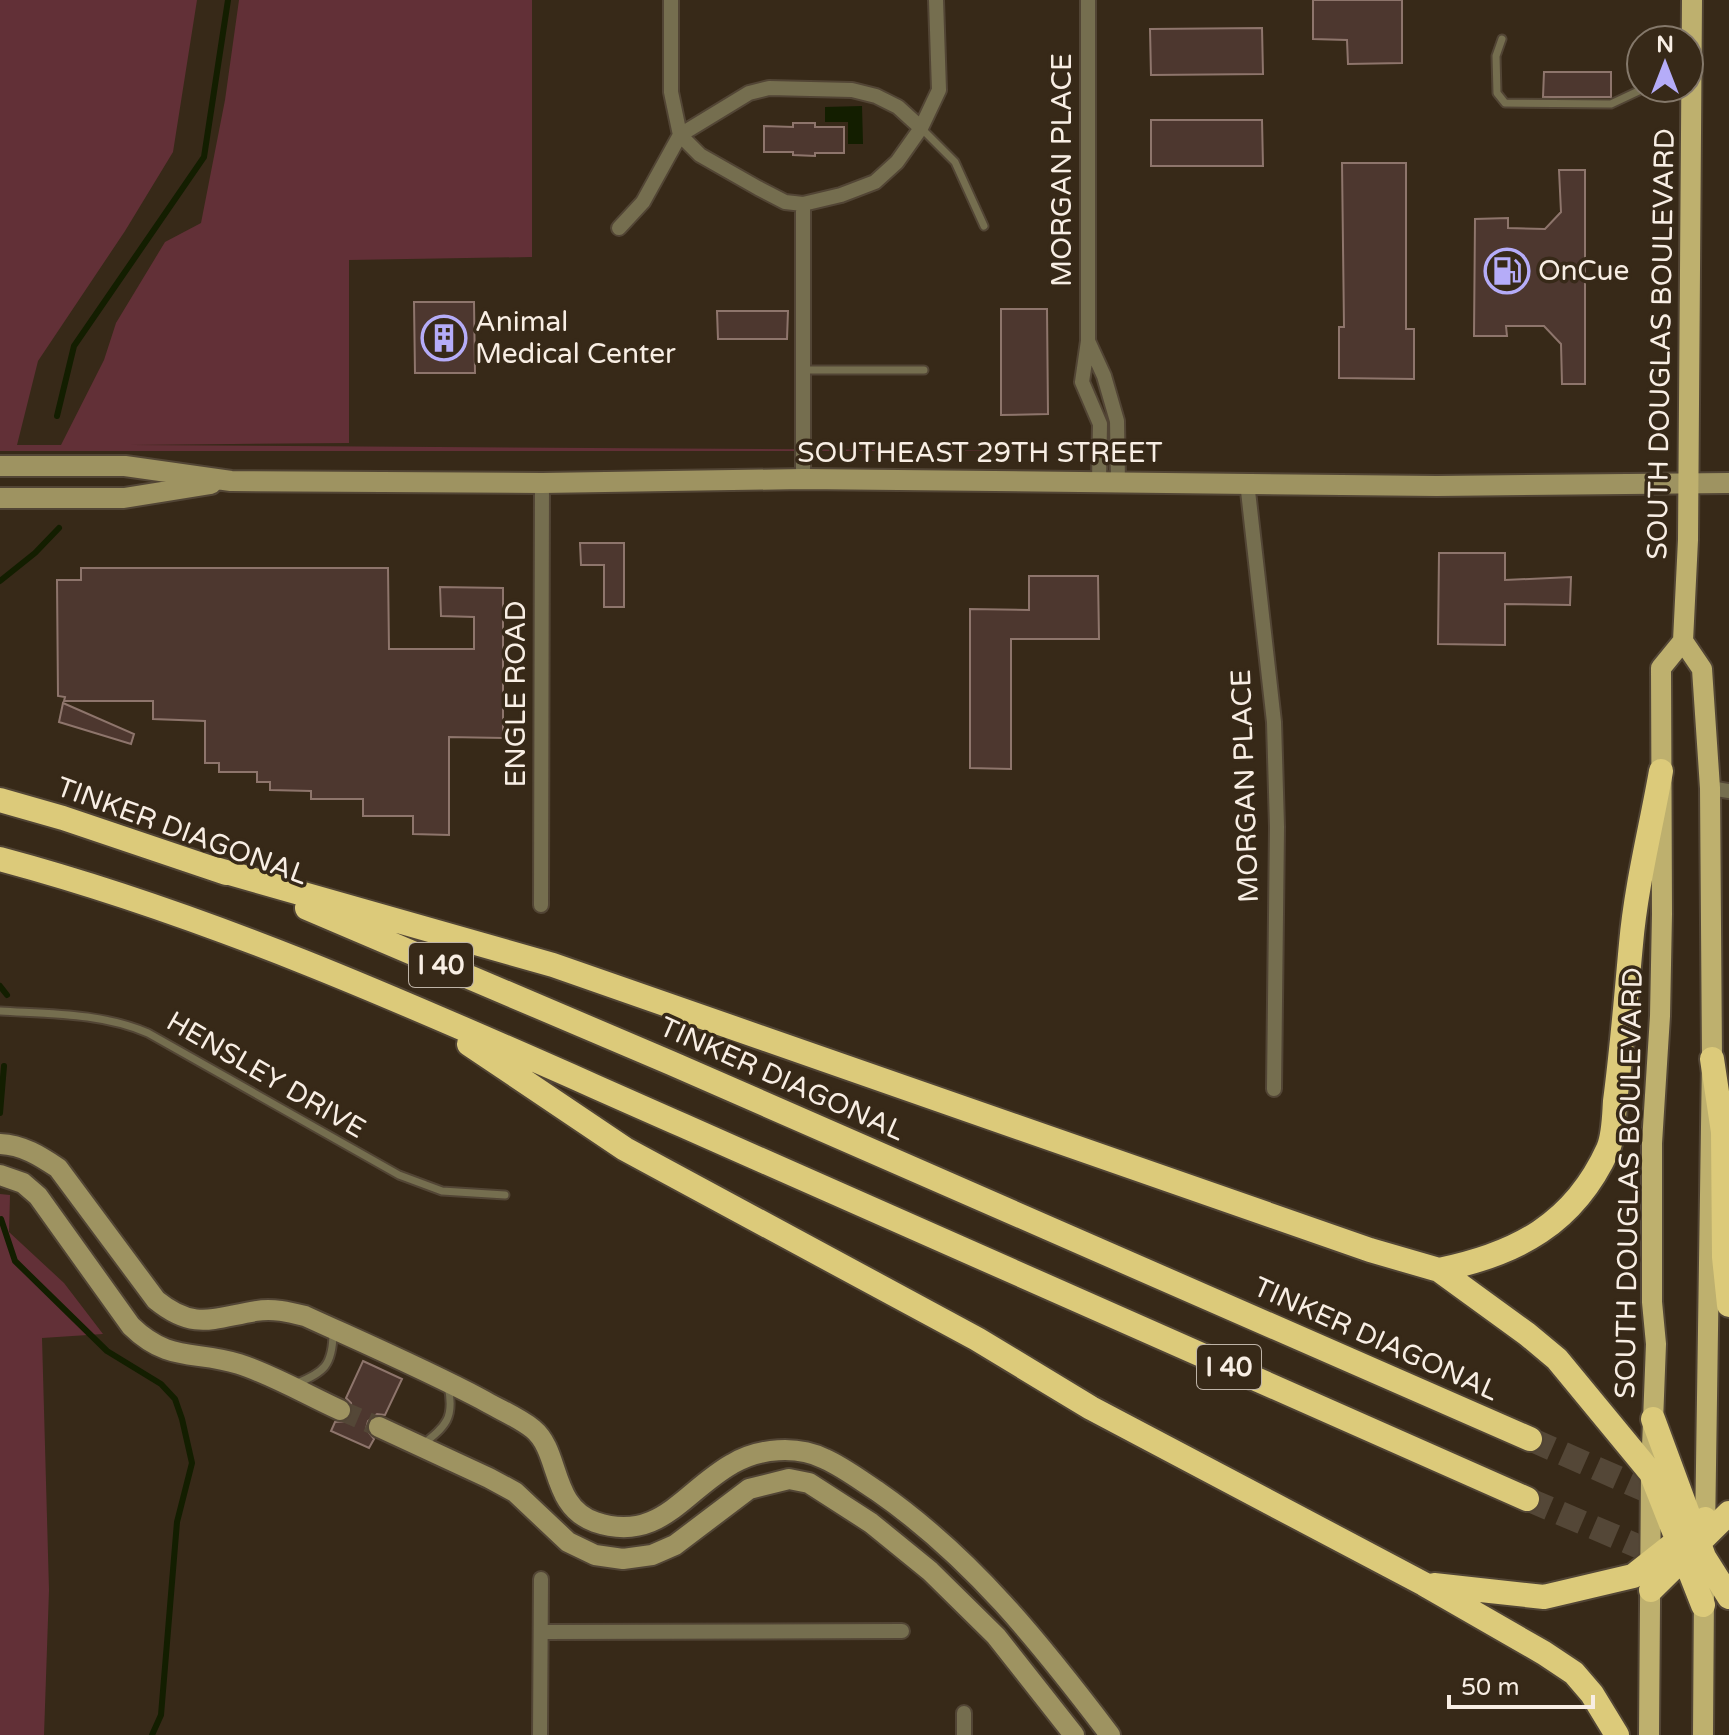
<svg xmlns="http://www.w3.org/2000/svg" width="1729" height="1735" viewBox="0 0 1729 1735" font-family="'Varela Round',sans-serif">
  <rect width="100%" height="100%" fill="#372918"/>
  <path fill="#623037" d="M0 0H197L173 152 125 231 38 361 17 445H61L104 360 116 323 165 242 201 223 225 100 239 0H532V257L349 260V443L131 445 1062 451H0Z
    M0 1194 10 1195 9 1232 64 1283 103 1334 42 1338 49 1590 44 1735H0Z"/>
  <path fill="#131e00" d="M862 106 863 144H848V122H825V107Z"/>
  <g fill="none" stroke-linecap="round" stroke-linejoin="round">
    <path stroke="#131e00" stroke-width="6" d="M57 416 74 346 204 157 228 0
      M0 581 35 553 59 528
      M0 986 7 995
      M0 1113 4 1066
      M1 1219 15 1261 107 1351 161 1384 175 1399 182 1419 192 1463 177 1522 161 1715 152 1735"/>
  </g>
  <path fill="#4d372f" stroke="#8e756c" stroke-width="2" d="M1313 0H1402V63L1348 64 1347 40 1313 39Z
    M1262 28 1263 74 1151 75 1150 29Z
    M1544 72H1611V97H1543Z
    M1151 120H1262L1263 166H1151Z
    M793 123H815V127H844V153H815V156L793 155V152H764V126L793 127Z
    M1342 163H1406V329H1414V379L1339 378V327H1344Z
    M1559 170H1585V384H1562L1561 344 1544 326H1506L1507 336H1474L1475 219 1508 218V228L1545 229 1561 212Z
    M414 302H474L475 373H415Z
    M1001 309H1047L1048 414 1001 415Z
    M717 311H788L787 339H718Z
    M580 543H624V607H604V565H581Z
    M1439 553H1505V580L1571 577 1570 605 1505 604V645L1438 644Z
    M81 568H388L389 649H474V617L441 616 440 587 503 588V738L449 737V835L413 834V816H363V799H311V791L270 790V782H257V772H219V763H205V721L153 719V701H64L65 697 58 696 57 580H81Z
    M1029 576H1098L1099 639H1011V769L970 768V609L1029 610Z
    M63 703 134 734 131 744 59 722Z
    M363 1361 402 1379 385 1415 377 1414 368 1421 366 1429 374 1439 369 1448 331 1431 335 1422 347 1421 352 1415 351 1403 346 1398Z"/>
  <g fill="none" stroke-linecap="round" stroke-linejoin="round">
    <path stroke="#544737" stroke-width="20" stroke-dasharray="20 10" stroke-linecap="butt" d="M340 1410 379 1427"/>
    <path stroke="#544737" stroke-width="24" stroke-dasharray="24 12" stroke-linecap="butt" d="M1530 1439 1668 1500
      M1527 1499 1668 1559"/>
    <g stroke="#524535" stroke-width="11">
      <path id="lane" d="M1502 39 1496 56 1497 93 1505 103 1611 104 1645 88
        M921 128 955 162 984 226
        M803 370H924
        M0 1011C50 1014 102 1013 148 1033L399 1175 442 1191 505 1195
        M295 1384C324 1373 333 1365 333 1332
        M422 1445C446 1426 455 1418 448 1386"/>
    </g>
    <g stroke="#524535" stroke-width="18">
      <path id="street" d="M671 0V92L680 135 700 155 758 188 785 202 803 204 841 195 875 182 897 162 921 128 939 90 936 0
        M1088 0V341L1082 382 1100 424 1099 482
        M619 228 643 202 680 135 749 93 769 88 852 90 876 96 898 107 921 128
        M1088 341 1104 376 1117 421 1118 482
        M803 479V204
        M1247 482 1274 722 1277 827 1274 1089
        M1710 788 1729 791
        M541 905 542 483
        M541 1632 902 1631
        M964 1713V1735
        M540 1735 541 1579"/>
    </g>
    <g stroke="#524535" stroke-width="24">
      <path id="secondary" d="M0 466H125L231 481 542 483 803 479 1437 486 1729 483
        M0 498H124L211 484
        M0 1144C23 1145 40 1156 58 1168L156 1300C194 1331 213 1318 256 1311 273 1308 289 1312 305 1316 364 1343 424 1369 481 1399 498 1409 518 1417 533 1429 561 1452 550 1506 595 1522 659 1544 684 1491 732 1464 759 1448 797 1445 825 1459 843 1467 860 1480 877 1491 972 1557 1041 1644 1110 1735
        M0 1175 23 1183 38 1196 131 1326C169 1363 195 1350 239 1364 273 1375 307 1395 340 1410
        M379 1427 489 1478 515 1492 568 1542 595 1555 623 1559 652 1555 675 1545 749 1489 789 1479 809 1483 871 1523 930 1571 996 1636 1074 1735"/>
    </g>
    <g stroke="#524535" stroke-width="24">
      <path id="primary" d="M1692 0 1688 540 1683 641 1702 669 1710 788 1712 1059 1705 1534
        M1649 1735 1651 1473 1656 1344 1652 1302V1143L1660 1016 1662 914 1661 668 1683 641
        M1703 1735 1704 1590"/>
    </g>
    <g stroke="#524535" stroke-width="28">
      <path id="highway" d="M0 800 63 818 226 873
        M0 859C236 922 459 1027 682 1125 963 1250 1245 1374 1527 1499
        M212 868 553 965 1370 1250 1439 1270 1527 1334 1557 1359 1651 1473 1703 1605
        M307 908 671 1063 1530 1439
        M469 1044 625 1149 977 1339 1091 1408 1424 1584 1544 1653 1574 1673 1592 1694 1617 1735
        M1712 1059 1723 1132 1724 1257 1729 1305
        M1439 1270C1517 1254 1574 1224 1608 1149 1614 1135 1614 1116 1615 1101 1622 1049 1626 997 1631 944 1636 886 1651 828 1661 771
        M1653 1419 1704 1557 1729 1597
        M1434 1585 1544 1597 1633 1576 1705 1519
        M1651 1590 1729 1513"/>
    </g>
    <use href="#lane" stroke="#756e4f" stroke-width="7"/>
    <use href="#street" stroke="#756e4f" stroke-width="14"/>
    <use href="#secondary" stroke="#9e9361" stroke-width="20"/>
    <use href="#primary" stroke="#beb06e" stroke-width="20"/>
    <use href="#highway" stroke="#dcca7a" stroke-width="24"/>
  </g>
  <defs>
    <g id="fuel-ring" transform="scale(2.3)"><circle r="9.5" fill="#372918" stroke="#b5acf8" stroke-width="1.5"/><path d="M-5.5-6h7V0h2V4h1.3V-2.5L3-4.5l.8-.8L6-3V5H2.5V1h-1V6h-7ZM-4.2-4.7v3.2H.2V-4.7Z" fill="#b5acf8"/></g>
    <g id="building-ring" transform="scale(2.3)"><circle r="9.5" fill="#372918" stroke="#b5acf8" stroke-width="1.5"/><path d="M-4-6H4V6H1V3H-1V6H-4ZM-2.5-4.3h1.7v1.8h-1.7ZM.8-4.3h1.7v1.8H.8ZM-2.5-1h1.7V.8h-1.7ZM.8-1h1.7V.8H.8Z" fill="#b5acf8"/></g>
  </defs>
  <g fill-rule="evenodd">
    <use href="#fuel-ring" x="1507" y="271"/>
    <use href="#building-ring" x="444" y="338"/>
  </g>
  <g text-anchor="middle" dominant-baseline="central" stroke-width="7" stroke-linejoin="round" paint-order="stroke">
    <g fill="#372918" stroke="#beb3a7" stroke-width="2">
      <rect x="409" y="943" width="64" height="44" rx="6"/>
      <rect x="1197" y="1345" width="64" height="44" rx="6"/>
    </g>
    <g font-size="26" font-weight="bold" fill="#f8eee4">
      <text x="441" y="965">I 40</text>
      <text x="1229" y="1367">I 40</text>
    </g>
    <g font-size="28" fill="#f8eee4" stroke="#372918">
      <text transform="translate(1062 170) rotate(-90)">MORGAN PLACE</text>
      <text transform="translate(1661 344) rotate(-89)">SOUTH DOUGLAS BOULEVARD</text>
      <text x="980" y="453">SOUTHEAST 29TH STREET</text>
      <text transform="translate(516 694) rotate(-90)">ENGLE ROAD</text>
      <text transform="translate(1245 786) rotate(-92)">MORGAN PLACE</text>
      <text transform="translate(182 831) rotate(20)">TINKER DIAGONAL</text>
      <text transform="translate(266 1075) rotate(30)">HENSLEY DRIVE</text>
      <text transform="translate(782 1079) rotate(24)">TINKER DIAGONAL</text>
      <text transform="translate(1629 1183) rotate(-89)">SOUTH DOUGLAS BOULEVARD</text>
      <text transform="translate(1376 1339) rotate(24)">TINKER DIAGONAL</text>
    </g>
    <g font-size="28" fill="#f8eee4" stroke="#372918" text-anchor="start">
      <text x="1538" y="271">OnCue</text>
      <text x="475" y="322">Animal<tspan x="475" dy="32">Medical Center</tspan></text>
    </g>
  </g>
  <g transform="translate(1665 64)"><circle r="38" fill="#372918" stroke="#84786a" stroke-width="2"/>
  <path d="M0-6L14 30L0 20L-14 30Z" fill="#b5acf8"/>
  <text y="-12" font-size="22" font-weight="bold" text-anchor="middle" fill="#f8eee4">N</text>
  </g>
  <path d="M1449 1695v12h144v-12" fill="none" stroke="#f8eee4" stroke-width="4"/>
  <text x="1461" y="1695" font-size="24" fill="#f8eee4" stroke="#372918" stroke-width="6" paint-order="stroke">50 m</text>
</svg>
